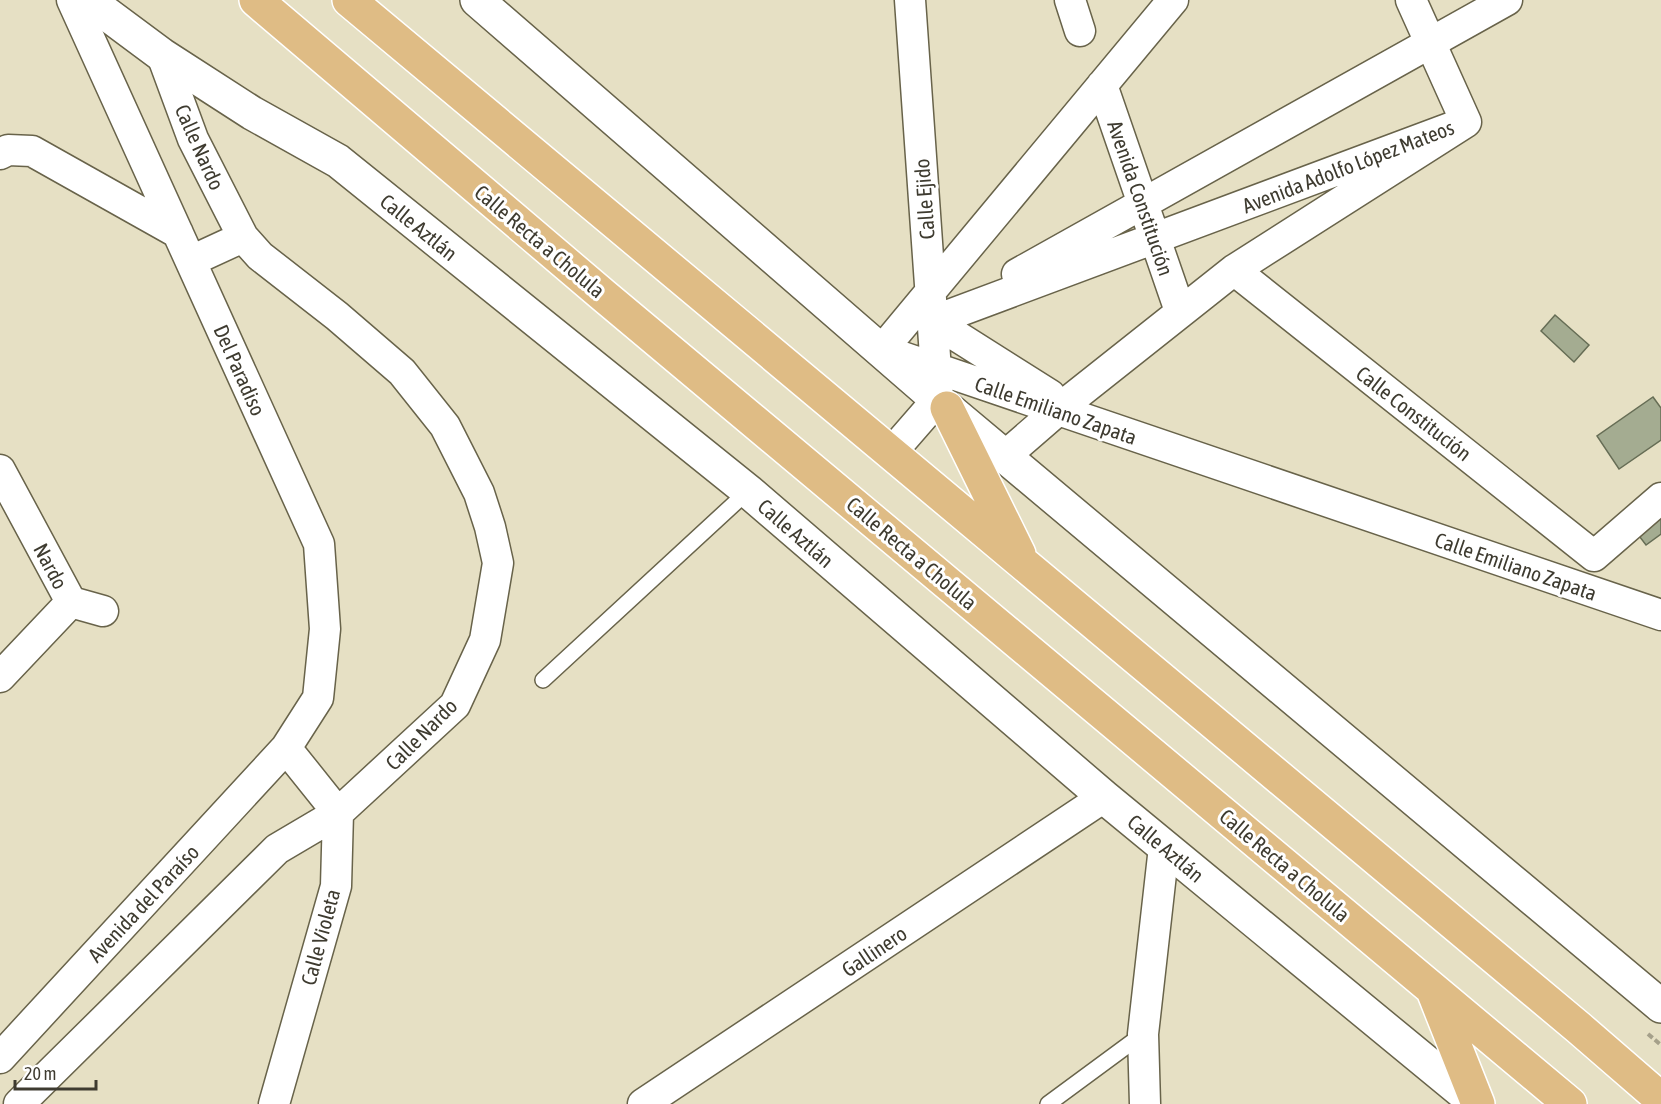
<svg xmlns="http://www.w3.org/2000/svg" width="1661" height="1104" viewBox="0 0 1661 1104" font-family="'Asap Condensed',sans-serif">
  <rect width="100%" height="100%" fill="#e6e0c4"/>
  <path fill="#a4ac91" stroke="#666d55" stroke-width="1.5" d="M1555 315 1589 345 1574 362 1541 331Z
    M1653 397 1661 408V440L1619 469 1597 436Z
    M1661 507V534L1646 545 1633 528Z"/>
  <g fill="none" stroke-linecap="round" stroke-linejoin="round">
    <g stroke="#68634a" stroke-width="18">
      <path id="service" d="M543 680 748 491
        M1048 1104 1143 1034"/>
    </g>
    <g stroke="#68634a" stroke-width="33">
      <path id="minor" d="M1070 0 1080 31
        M1173 0 882 350 1661 615
        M1411 0 1466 122
        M1102 85 1180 311
        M0 154 8 150 32 151 178 233
        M191 261 243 237
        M1234 270 1594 556 1661 498
        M1017 274 1507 0
        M933 321 1466 122 1234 270 1065 404 1005 456
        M933 321 1050 395
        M891 453 938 399 910 0
        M0 470 71 602
        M71 602 103 611
        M0 677 71 602
        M0 1058 286 748 318 698 325 629 319 544 72 0
        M19 1104 277 849 338 813 455 705 485 640 498 563 490 527 479 493 445 426 402 372 337 316 260 256 243 237 193 139 162 55
        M274 1104 336 886 338 813 286 748
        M643 1104 1104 797
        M1145 1104 1143 1034 1164 847"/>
    </g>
    <g stroke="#68634a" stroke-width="36">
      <path id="secondary" d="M88 0 162 55 252 113 338 161 748 491 1104 797 1477 1104
        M477 0 947 408 1661 1006"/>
    </g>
    <g stroke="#fff" stroke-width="36">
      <path id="primary" d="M256 0 603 295 1570 1104
        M349 0 1579 1028 1661 1099
        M947 408 1019 554
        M1434 993 1478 1104"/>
    </g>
    <path stroke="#a5a08a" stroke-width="4" stroke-dasharray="6 3" stroke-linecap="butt" d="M1648 1034 1661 1045"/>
    <use href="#service" stroke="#fff" stroke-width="15"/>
    <use href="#minor" stroke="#fff" stroke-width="30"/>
    <use href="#secondary" stroke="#fff" stroke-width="33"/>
    <use href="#primary" stroke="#dfbc85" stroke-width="33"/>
  </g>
  <g text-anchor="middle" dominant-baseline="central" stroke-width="6" stroke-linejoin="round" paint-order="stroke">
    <g font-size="21" fill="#3e3b30" stroke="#fff">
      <text transform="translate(200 147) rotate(66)">Calle Nardo</text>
      <text transform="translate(1348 166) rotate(-21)">Avenida Adolfo López Mateos</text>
      <text transform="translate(1141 198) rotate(71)">Avenida Constitución</text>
      <text transform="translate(924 199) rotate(-94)">Calle Ejido</text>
      <text transform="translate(419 227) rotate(39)">Calle Aztlán</text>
      <text transform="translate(540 241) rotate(40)">Calle Recta a Cholula</text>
      <text transform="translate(240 370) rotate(66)">Del Paradiso</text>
      <text transform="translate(1056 410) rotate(19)">Calle Emiliano Zapata</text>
      <text transform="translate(1414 413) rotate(38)">Calle Constitución</text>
      <text transform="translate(796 533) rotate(41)">Calle Aztlán</text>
      <text transform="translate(912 553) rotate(40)">Calle Recta a Cholula</text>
      <text transform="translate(51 566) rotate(62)">Nardo</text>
      <text transform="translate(1516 566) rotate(19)">Calle Emiliano Zapata</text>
      <text transform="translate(421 734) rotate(-45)">Calle Nardo</text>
      <text transform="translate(1166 848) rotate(40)">Calle Aztlán</text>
      <text transform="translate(1285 865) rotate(40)">Calle Recta a Cholula</text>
      <text transform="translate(143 903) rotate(-47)">Avenida del Paraíso</text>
      <text transform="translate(320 937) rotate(-75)">Calle Violeta</text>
      <text transform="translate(874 951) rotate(-34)">Gallinero</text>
    </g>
  </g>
  <path d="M15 1080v9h81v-9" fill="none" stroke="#3e3b30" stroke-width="3"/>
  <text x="24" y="1080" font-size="18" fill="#3e3b30" stroke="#ffffff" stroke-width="4.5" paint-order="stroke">20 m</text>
</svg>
